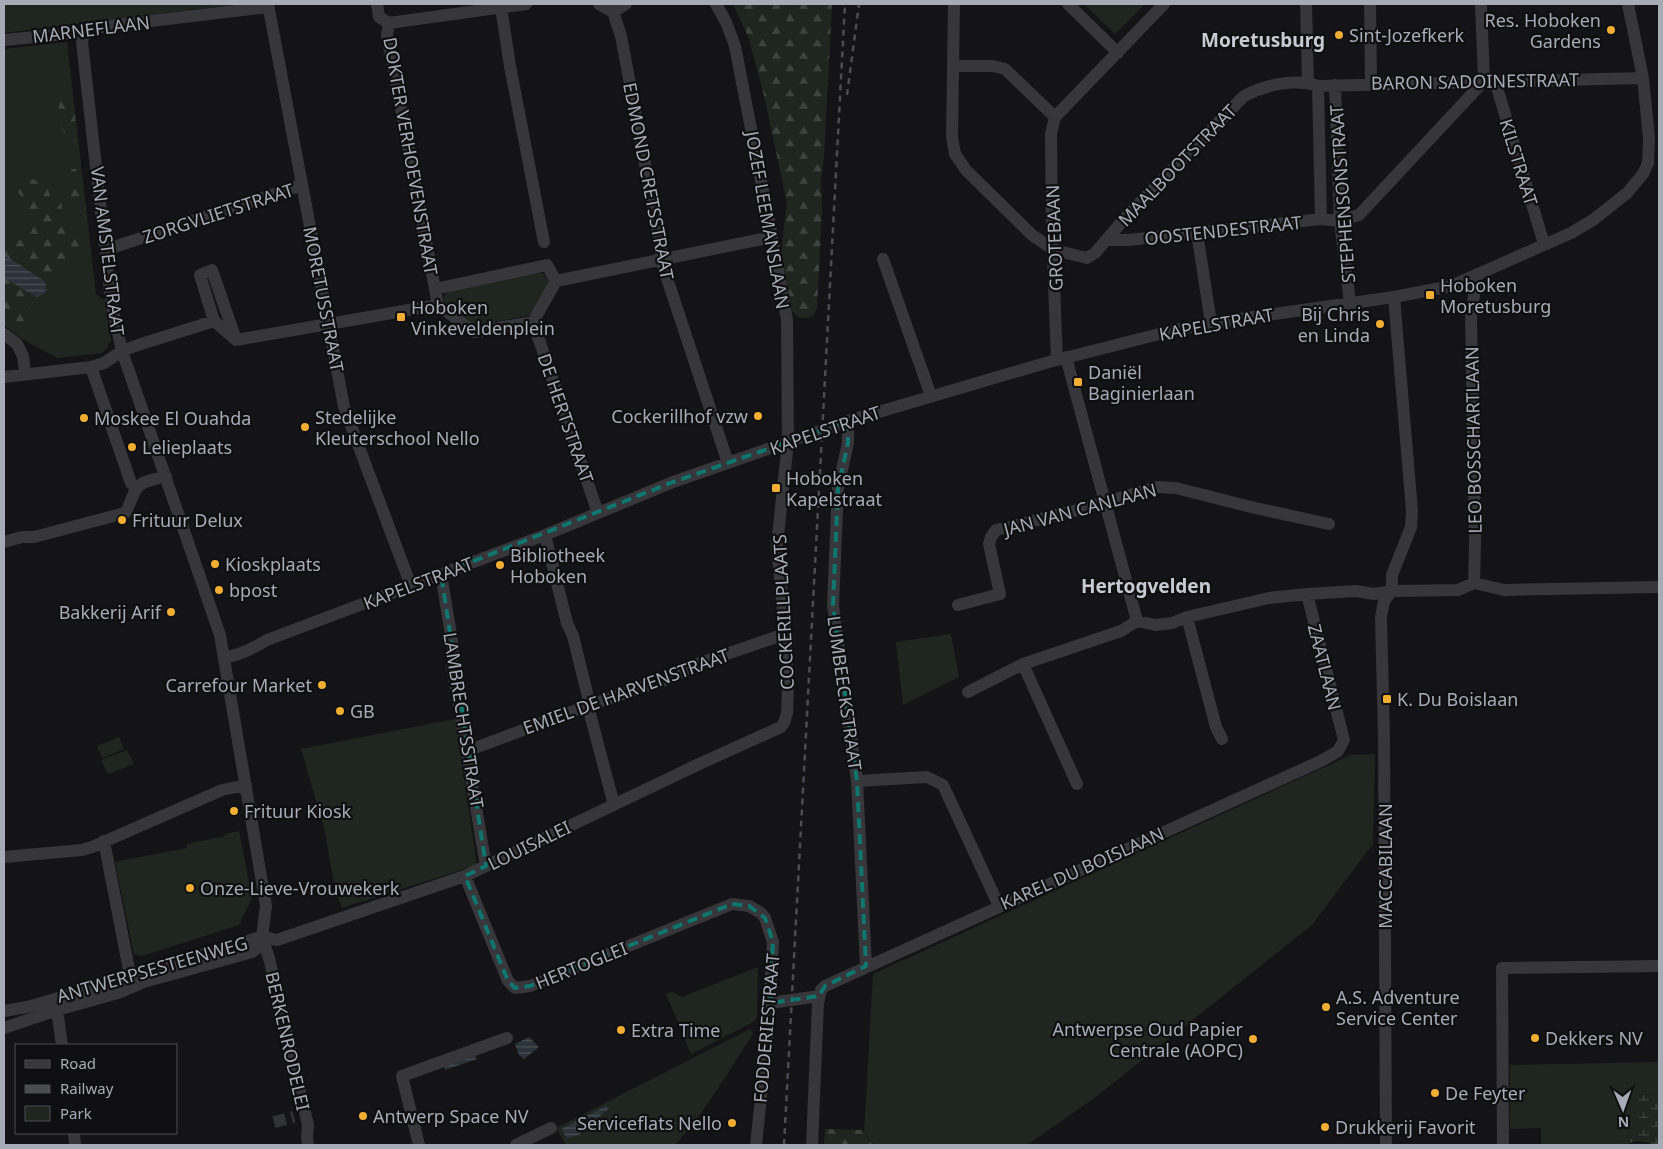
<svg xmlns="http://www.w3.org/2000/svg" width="1663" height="1149" viewBox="0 0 1663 1149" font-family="'Noto Sans',sans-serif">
  <defs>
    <pattern id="forest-firs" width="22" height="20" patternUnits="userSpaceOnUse" patternTransform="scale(1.25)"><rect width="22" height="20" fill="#1f2620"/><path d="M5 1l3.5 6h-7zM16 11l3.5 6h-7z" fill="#3d433e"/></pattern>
    <pattern id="wetland-marsh" width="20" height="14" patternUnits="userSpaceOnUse" patternTransform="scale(1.25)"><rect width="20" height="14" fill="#1f2620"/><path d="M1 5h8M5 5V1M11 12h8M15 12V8" fill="none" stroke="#3d433e"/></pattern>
    <pattern id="water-rules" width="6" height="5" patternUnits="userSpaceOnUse" patternTransform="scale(1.25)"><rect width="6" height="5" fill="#2b333a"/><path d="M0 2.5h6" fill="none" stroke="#474e54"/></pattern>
  </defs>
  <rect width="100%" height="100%" fill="#141416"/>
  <path fill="#1f2620" d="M4 4H238L4 33Z
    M1084 4H1145L1115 34Z
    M67 42 96 294 105 301 111 342 108 343V347L102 353 57 358 22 339 4 325V49Z
    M537 272C545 273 548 277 550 285L532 315 478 325H469L444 303V296L448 291Z
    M951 634 959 677 903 705 896 642Z
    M455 719 477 865 342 908 335 888 324 828 301 749Z
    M119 737 124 749 102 758 97 746Z
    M127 750 134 764 108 774 101 760Z
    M1375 754 1373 844 1312 925 1097 1096 1027 1145H874L864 1132 873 974 1351 755Z
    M239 831 252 898 239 925 142 956 134 954 115 862 187 848V844L225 836V834Z
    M758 967 757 1016 755 1021 691 1054 666 994 672 992 682 997Z
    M750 1029 753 1034C728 1072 706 1111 675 1145H566L556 1128Z
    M1659 1062V1094L1638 1095V1137L1605 1145H1541V1128L1510 1129V1065Z"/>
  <path fill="url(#forest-firs)" d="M733 4H832L824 157 821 179 822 211 817 308 813 316 807 318H799L792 311 781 252 787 203 763 91 748 36Z
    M65 99 73 101 78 140 69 142C60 124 56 121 60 101Z
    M69 169H76L77 173 81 172 86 211 68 214C64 195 70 186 69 169Z
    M23 174 47 187 54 207 61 203C63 213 66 221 70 231 74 239 79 243 81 253L63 268 45 293 46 285 43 280 4 255V246L14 239 25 240C27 237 31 234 32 230 38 217 22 197 14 187Z
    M4 278C15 284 29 298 42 296L34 301 30 307 27 341 4 325Z
    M825 1129 862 1130 873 1145H824Z"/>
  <path fill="url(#wetland-marsh)" d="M1659 1094V1145H1652L1647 1142 1637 1141 1621 1145H1605L1638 1137V1095Z"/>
  <path fill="url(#water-rules)" d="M4 255 43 280 46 285 45 293 37 297 4 278Z
    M529 1037 539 1047 524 1059 519 1055 515 1044Z
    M474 1053 477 1059 445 1070 443 1065Z
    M606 1106 609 1108 579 1135 567 1138 562 1130 563 1128Z"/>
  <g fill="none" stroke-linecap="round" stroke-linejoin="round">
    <path stroke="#313236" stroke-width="12" stroke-dasharray="12 6" stroke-linecap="butt" d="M274 1122 294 1117"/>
    <path stroke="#36363b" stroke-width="12" d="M268 4 344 407 411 586
      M377 4 379 17 389 23
      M599 4 613 12 626 4
      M954 4 952 137 955 154 966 170 1032 235 1054 250 1087 258 1095 253 1127 216 1244 96C1265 85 1294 78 1318 86L1643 78
      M1068 4 1118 53
      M1306 4 1308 83
      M1370 4 1371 83
      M501 7 510 66 544 242
      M613 12 621 36 661 249V260L728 463
      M389 23 387 35 435 289
      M389 23 526 4
      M4 40 86 32 92 28 268 7
      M954 66H993L1005 69 1055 117
      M1495 81 1544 244
      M1335 85 1340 221 1350 303
      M1318 86 1321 219
      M1055 117 1051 134 1052 233 1057 360
      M1055 117 1164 4
      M1197 233 1211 323
      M1107 240H1128L1321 219 1340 221 1359 215 1484 81 1481 4
      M105 250 302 185
      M883 259 931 396
      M547 265 556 281 533 322 474 332 438 305 435 289Z
      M556 281 772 237
      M214 321 200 275 212 270 236 340
      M533 322 598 513
      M4 334 17 344 23 356 25 373
      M1066 357 1137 621
      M91 367 131 483 136 488
      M4 377 91 367 104 363 122 351 138 345 214 321 236 340 438 305
      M848 421V443L838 488 833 605 857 781 866 966
      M545 535 567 623 573 636 590 705V714L614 805
      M4 542 22 537H34L125 513C131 505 132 491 140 485 146 480 158 479 166 476
      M441 574 453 647 452 666 486 866
      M1474 583 1475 543 1471 316 1477 274
      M1392 591V575L1411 527 1412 511 1394 297
      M958 605 1000 594 989 544 991 537 996 530 1081 509 1157 487 1176 488 1255 508 1329 524
      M1187 617 1216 727 1222 739
      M224 658C239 655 254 648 267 640L545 535 673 482 848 421 1049 362 1175 330 1211 323 1394 297 1451 286 1571 233 1593 220 1627 193 1643 174 1648 163 1649 138 1643 78 1628 4
      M1023 664 1077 784
      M968 692 1023 664 1121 631 1137 621 1156 625 1172 623 1187 617 1269 598 1307 594 1356 591 1374 594 1392 591 1458 590 1474 583 1504 590 1659 587
      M467 751 590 705 673 677 689 667 785 634
      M857 781 927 777 943 785 999 906
      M104 841 130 975
      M4 857 82 850 92 847 222 790 246 785
      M465 876 508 981 515 988 530 986 732 904 749 906 761 913 765 918 773 942 767 1039 756 1145
      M262 937 269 958 308 1125 307 1137 308 1145
      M770 1003 819 996
      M57 1010 62 1045
      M4 1011 27 1007 118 981C154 964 194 957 233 947 243 944 252 938 262 937 267 937 273 939 277 940L465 876 697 765 781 727 784 723 787 713 788 686 785 634 777 545 788 442 787 320 772 237 735 46 726 22 716 4
      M4 1028 57 1010 118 993 144 982 252 952 261 945 266 906 220 635 122 351 111 301 82 42 83 36 86 32
      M74 1133 75 1145
      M419 1145 402 1076 507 1038
      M516 1145 551 1128
      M812 1145 818 1003 821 990 825 986 1323 760 1338 751 1344 740 1307 594
      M1386 1145 1384 738 1381 617 1384 601 1392 591
      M1503 1145 1502 968 1659 966"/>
    <path stroke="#4b4c52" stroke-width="2.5" stroke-dasharray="6 5" stroke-linecap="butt" d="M847 95 859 4
      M784 1145 845 4"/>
  </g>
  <path fill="none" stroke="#0f766e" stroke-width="4" stroke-dasharray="10 6" stroke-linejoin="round" d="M848 421V443L838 488 833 605 857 781 866 966 825 986 819 996 770 1003 773 942 765 918 749 906 732 904 530 986 515 988 508 981 465 876 486 866 441 574 673 482Z"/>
  <g fill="#f0ae33" stroke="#0f0f11" stroke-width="2">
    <circle cx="1611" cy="30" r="5"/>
    <circle cx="1339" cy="35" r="5"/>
    <rect x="1425" y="290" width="10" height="10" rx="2.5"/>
    <rect x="396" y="312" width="10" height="10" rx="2.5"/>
    <circle cx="1380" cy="324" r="5"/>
    <rect x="1073" y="377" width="10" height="10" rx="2.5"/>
    <circle cx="758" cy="416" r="5"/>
    <circle cx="84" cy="418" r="5"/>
    <circle cx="305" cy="427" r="5"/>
    <circle cx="132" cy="447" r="5"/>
    <rect x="771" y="483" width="10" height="10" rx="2.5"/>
    <circle cx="122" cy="520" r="5"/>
    <circle cx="215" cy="564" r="5"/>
    <circle cx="500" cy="565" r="5"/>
    <circle cx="219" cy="590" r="5"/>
    <circle cx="171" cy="612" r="5"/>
    <circle cx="322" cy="685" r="5"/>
    <rect x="1382" y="694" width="10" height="10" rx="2.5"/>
    <circle cx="340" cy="711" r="5"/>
    <circle cx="234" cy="811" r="5"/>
    <circle cx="190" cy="888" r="5"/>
    <circle cx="1326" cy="1007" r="5"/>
    <circle cx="621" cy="1030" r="5"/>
    <circle cx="1535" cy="1038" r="5"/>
    <circle cx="1253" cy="1039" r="5"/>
    <circle cx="1435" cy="1093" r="5"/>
    <circle cx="363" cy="1116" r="5"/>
    <circle cx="732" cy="1123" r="5"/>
    <circle cx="1325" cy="1127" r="5"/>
  </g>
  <g text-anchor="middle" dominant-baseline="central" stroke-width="4.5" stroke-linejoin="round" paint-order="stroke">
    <g font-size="18" fill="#a6abb6" stroke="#0f0f11" text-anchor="start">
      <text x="1601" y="20" text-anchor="end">Res. Hoboken<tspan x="1601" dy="21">Gardens</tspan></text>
      <text x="1349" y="35">Sint-Jozefkerk</text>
      <text x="1440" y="285">Hoboken<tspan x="1440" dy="21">Moretusburg</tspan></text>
      <text x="411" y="307">Hoboken<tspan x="411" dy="21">Vinkeveldenplein</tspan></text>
      <text x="1370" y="314" text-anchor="end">Bij Chris<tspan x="1370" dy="21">en Linda</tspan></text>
      <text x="1088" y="372">Daniël<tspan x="1088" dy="21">Baginierlaan</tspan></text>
      <text x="748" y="416" text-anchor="end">Cockerillhof vzw</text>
      <text x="315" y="417">Stedelijke<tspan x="315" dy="21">Kleuterschool Nello</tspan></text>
      <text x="94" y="418">Moskee El Ouahda</text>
      <text x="142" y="447">Lelieplaats</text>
      <text x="786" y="478">Hoboken<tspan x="786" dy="21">Kapelstraat</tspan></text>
      <text x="132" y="520">Frituur Delux</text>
      <text x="510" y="555">Bibliotheek<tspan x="510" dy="21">Hoboken</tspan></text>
      <text x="225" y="564">Kioskplaats</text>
      <text x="229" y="590">bpost</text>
      <text x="161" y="612" text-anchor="end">Bakkerij Arif</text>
      <text x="312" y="685" text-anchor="end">Carrefour Market</text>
      <text x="1397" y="699">K. Du Boislaan</text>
      <text x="350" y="711">GB</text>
      <text x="244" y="811">Frituur Kiosk</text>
      <text x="200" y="888">Onze-Lieve-Vrouwekerk</text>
      <text x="1336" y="997">A.S. Adventure<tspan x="1336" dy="21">Service Center</tspan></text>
      <text x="1243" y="1029" text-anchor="end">Antwerpse Oud Papier<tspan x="1243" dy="21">Centrale (AOPC)</tspan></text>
      <text x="631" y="1030">Extra Time</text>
      <text x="1545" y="1038">Dekkers NV</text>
      <text x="1445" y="1093">De Feyter</text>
      <text x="373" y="1116">Antwerp Space NV</text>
      <text x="722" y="1123" text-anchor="end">Serviceflats Nello</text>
      <text x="1335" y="1127">Drukkerij Favorit</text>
    </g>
    <g font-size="18" fill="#a6abb6" stroke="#0f0f11">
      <text transform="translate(91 29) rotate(-7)">MARNEFLAAN</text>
      <text transform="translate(1475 81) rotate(-1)">BARON SADOINESTRAAT</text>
      <text transform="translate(411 156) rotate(80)">DOKTER VERHOEVENSTRAAT</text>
      <text transform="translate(1519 162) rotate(73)">KILSTRAAT</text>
      <text transform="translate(1177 165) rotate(-46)">MAALBOOTSTRAAT</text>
      <text transform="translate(649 181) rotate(79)">EDMOND CRETSSTRAAT</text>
      <text transform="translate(1342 194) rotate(-94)">STEPHENSONSTRAAT</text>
      <text transform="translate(218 213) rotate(-18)">ZORGVLIETSTRAAT</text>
      <text transform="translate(768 220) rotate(80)">JOZEF LEEMANSLAAN</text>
      <text transform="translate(1223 230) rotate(-6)">OOSTENDESTRAAT</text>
      <text transform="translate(1054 238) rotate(-92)">GROTEBAAN</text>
      <text transform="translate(108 251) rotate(83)">VAN AMSTELSTRAAT</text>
      <text transform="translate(324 299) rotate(79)">MORETUSSTRAAT</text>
      <text transform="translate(1216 324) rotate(-10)">KAPELSTRAAT</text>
      <text transform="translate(566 418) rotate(71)">DE HERTSTRAAT</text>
      <text transform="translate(825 430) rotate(-19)">KAPELSTRAAT</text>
      <text transform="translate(1473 440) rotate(-91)">LEO BOSSCHARTLAAN</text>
      <text transform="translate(1080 509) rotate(-15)">JAN VAN CANLAAN</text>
      <text transform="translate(418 583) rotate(-21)">KAPELSTRAAT</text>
      <text transform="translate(783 612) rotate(-93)">COCKERILLPLAATS</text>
      <text transform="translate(1325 667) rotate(76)">ZAATLAAN</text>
      <text transform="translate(626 691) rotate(-20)">EMIEL DE HARVENSTRAAT</text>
      <text transform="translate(845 693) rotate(82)">LUMBEECKSTRAAT</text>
      <text transform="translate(464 720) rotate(81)">LAMBRECHTSSTRAAT</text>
      <text transform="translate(529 845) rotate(-26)">LOUISALEI</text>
      <text transform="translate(1385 866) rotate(-90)">MACCABILAAN</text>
      <text transform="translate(1082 868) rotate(-24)">KAREL DU BOISLAAN</text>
      <text transform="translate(581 965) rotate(-22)">HERTOGLEI</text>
      <text transform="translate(152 969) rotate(-16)">ANTWERPSESTEENWEG</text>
      <text transform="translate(766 1028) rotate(-85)">FODDERIESTRAAT</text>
      <text transform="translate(288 1041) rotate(77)">BERKENRODELEI</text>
    </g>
    <g font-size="19" font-weight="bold" fill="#c7cad2" stroke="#0f0f11">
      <text x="1263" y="40">Moretusburg</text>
      <text x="1146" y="586">Hertogvelden</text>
    </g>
  </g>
  <rect width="1663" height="1149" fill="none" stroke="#a6abb6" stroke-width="10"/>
  <rect x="15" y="1044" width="162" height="90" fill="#0f0f11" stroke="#4b4d53"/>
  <rect x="25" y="1060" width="25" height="8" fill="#36363b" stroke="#4b4d53"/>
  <text x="60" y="1069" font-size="15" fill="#a6abb6">Road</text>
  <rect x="25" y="1085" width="25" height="8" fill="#4b4c52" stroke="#4b4d53"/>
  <text x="60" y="1094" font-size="15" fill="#a6abb6">Railway</text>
  <rect x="25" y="1106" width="25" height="15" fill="#1f2620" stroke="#4b4d53"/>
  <text x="60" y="1119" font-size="15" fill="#a6abb6">Park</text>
  <g transform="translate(1623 1109) rotate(178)" stroke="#0f0f11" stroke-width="4" paint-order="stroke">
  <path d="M0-4L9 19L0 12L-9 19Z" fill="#a6abb6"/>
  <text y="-8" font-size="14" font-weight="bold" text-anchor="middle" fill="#a6abb6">N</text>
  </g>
</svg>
